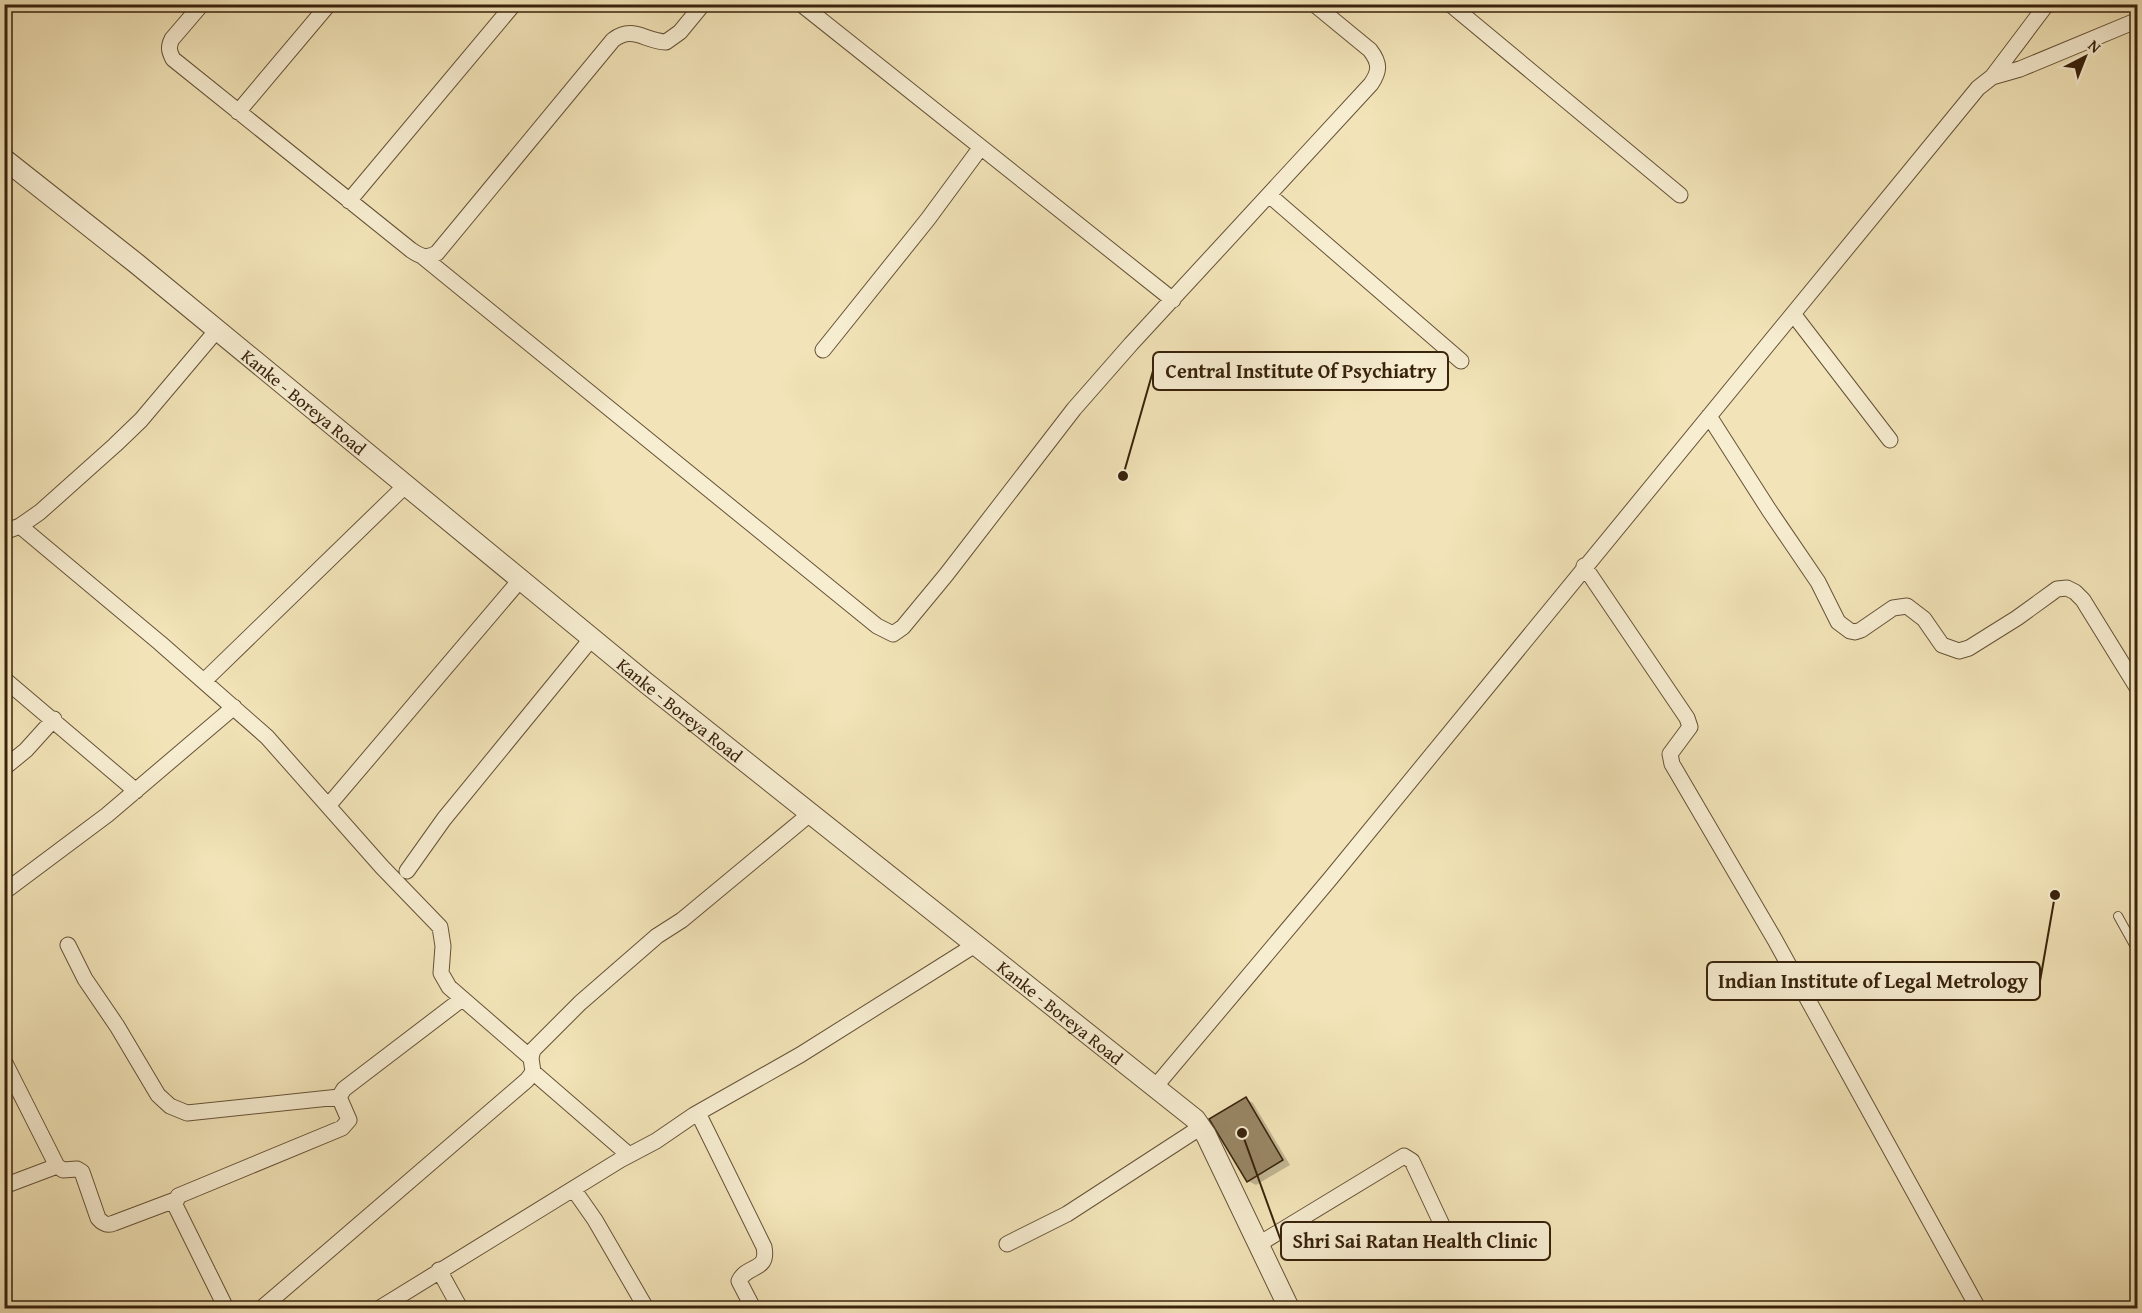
<svg xmlns="http://www.w3.org/2000/svg" width="2142" height="1313" viewBox="0 0 2142 1313" font-family="'Gentium Book Plus',serif">
  <rect width="100%" height="100%" fill="#f2e4b8"/>
  <filter id="stains"><feTurbulence type="fractalNoise" baseFrequency=".00333" numOctaves="4"/><feColorMatrix values="0 0 0 0 .2 0 0 0 0 .09 0 0 0 0 .02 0 0 0 .5 -.17"/></filter>
  <radialGradient id="worn" r=".72"><stop offset=".6" stop-color="#630" stop-opacity="0"/><stop offset="1" stop-color="#630" stop-opacity=".3"/></radialGradient>
  <path fill="#0003" d="M1246 1099 1253 1103 1290 1165 1256 1185 1248 1181Z"/>
  <path fill="#998765" stroke="#38220c" stroke-width="1.5" d="M1246 1097 1283 1160 1247 1182 1209 1119Z"/>
  <g fill="none" stroke-linecap="round" stroke-linejoin="round">
    <g stroke="#665237" stroke-width="10">
      <path id="service" d="M2118 916 2138 952"/>
    </g>
    <g stroke="#665237" stroke-width="17">
      <path id="minor" d="M202 4 172 39C168 47 169 51 173 59L411 250C421 257 427 259 437 253L613 40C633 25 644 41 666 42L680 32 703 4
        M801 4 1173 300
        M1450 4 1680 195
        M1992 77 2047 4
        M238 112 329 4
        M1269 195 1461 361
        M349 201 514 4
        M423 257 877 626 893 634 903 627 946 575 1074 409 1131 344 1371 84C1380 71 1380 63 1370 50L1314 4
        M1794 315 1890 440
        M823 350 928 219 981 147
        M1709 416 1769 510 1818 582 1838 622 1850 631 1855 632 1861 630 1893 608 1907 606 1924 619 1942 645 1959 651 1969 648 2017 618 2057 589 2067 588 2075 592 2083 600 2138 689
        M20 526 160 643 267 737 382 867 440 927 443 946 441 973 449 987 531 1058
        M4 532 20 526 40 512 115 445 141 420 217 330
        M1584 566 1687 718 1690 727 1670 754 1672 764 1775 940 1978 1308
        M4 679 136 791
        M204 681 406 485
        M4 768 26 750 54 719
        M328 806 521 579
        M407 871 444 819 592 638
        M4 892 107 815 234 707
        M68 945 85 979 117 1026 158 1095 170 1106 187 1113 339 1097
        M4 1061 57 1166 63 1170 77 1169 82 1172 98 1218C103 1224 107 1226 114 1223L175 1200
        M533 1072 629 1155
        M1155 1087 1330 879 1978 88 1992 77 2020 69 2138 20
        M698 1113 764 1247C769 1272 747 1264 739 1281L753 1308
        M4 1186 57 1166
        M574 1190 595 1220 646 1308
        M1007 1244 1067 1214 1201 1127
        M1259 1244 1404 1156 1412 1161 1450 1242
        M439 1270 460 1308
        M226 1308 175 1205 178 1196 342 1128 349 1120 339 1097 344 1089 462 999
        M262 1308 527 1080 533 1072 531 1058 533 1050 580 1003 657 936 682 920 811 813
        M380 1308 620 1160 656 1141 694 1115 800 1055 975 945"/>
    </g>
    <g stroke="#665237" stroke-width="22">
      <g id="tertiary">
        <path id="s1" d="M4 159 137 264 645 682 1195 1119 1206 1135 1289 1308"/>
      </g>
    </g>
    <use href="#service" stroke="#f7edd1" stroke-width="8"/>
    <use href="#minor" stroke="#f7edd1" stroke-width="15"/>
    <use href="#tertiary" stroke="#f7edd1" stroke-width="20"/>
  </g>
  <g text-anchor="middle" dominant-baseline="central" stroke-width="4.5" stroke-linejoin="round" paint-order="stroke">
    <g font-size="18" fill="#38220c" stroke="#f7edd1">
      <text stroke="none"><textPath href="#s1" startOffset="386">Kanke - Boreya Road</textPath></text>
      <text stroke="none"><textPath href="#s1" startOffset="872">Kanke - Boreya Road</textPath></text>
      <text stroke="none"><textPath href="#s1" startOffset="1358">Kanke - Boreya Road</textPath></text>
    </g>
  </g>
  <path fill="none" stroke="#38220c" stroke-width="2" d="M1123 476L1153 371M2055 895L2040 981M1242 1133L1281 1241"/>
  <g fill="#38220c" stroke="#f7edd1" stroke-width="2">
    <circle cx="1123" cy="476" r="6"/>
    <circle cx="2055" cy="895" r="6"/>
    <circle cx="1242" cy="1133" r="6"/>
  </g>
  <g fill="#f7edd1" stroke="#38220c" stroke-width="2">
    <rect x="1153" y="352" width="295" height="38" rx="6"/>
    <rect x="1707" y="962" width="333" height="38" rx="6"/>
    <rect x="1281" y="1222" width="269" height="38" rx="6"/>
  </g>
  <g font-size="20" text-anchor="middle" font-weight="bold" fill="#38220c">
    <text x="1301" y="378">Central Institute Of Psychiatry</text>
    <text x="1873" y="988">Indian Institute of Legal Metrology</text>
    <text x="1415" y="1248">Shri Sai Ratan Health Clinic</text>
  </g>
  <rect width="2142" height="1313" fill="none" stroke="#f2e4b8" stroke-width="24"/>
  <rect x="6" y="6" width="2130" height="1301" fill="none" stroke="#38220c" stroke-width="3"/>
  <rect x="12" y="12" width="2118" height="1289" fill="none" stroke="#38220c" stroke-width="1.5"/>
  <g transform="translate(2085 57) rotate(42)" stroke="#f7edd1" stroke-width="4.5" paint-order="stroke">
  <path d="M0-4.5L10 22L0 15L-10 22Z" fill="#38220c"/>
  <text y="-9" font-size="16" font-weight="bold" text-anchor="middle" fill="#38220c">N</text>
  </g>
  <rect width="100%" height="100%" filter="url(#stains)"/>
  <rect width="100%" height="100%" fill="url(#worn)"/>
</svg>
